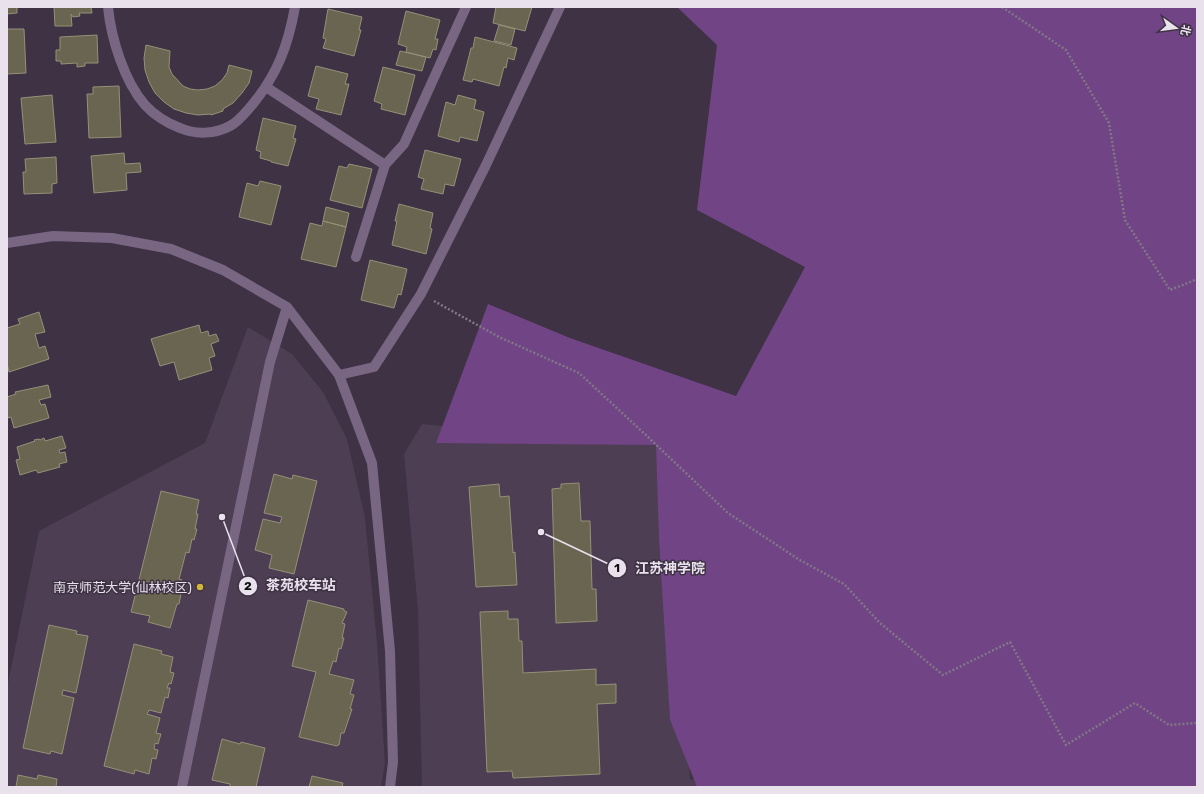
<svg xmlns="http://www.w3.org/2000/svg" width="1204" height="794" viewBox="0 0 1204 794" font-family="Rubik,'Noto Sans SC',sans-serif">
  <rect width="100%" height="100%" fill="#3e3244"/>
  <path fill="#4d3e53" d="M248 327 292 354 323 392 347 439 365 517 377 643 385 763 381 787H7V688L39 531 205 443Z
    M422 424 664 446 690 779 755 787H422L418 611 404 454Z"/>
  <path fill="#704485" d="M677 7H1197V787H697L670 720 659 539 656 445 436 443 488 304 570 338 736 396 805 267 697 210 717 45Z"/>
  <path fill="#6a6550" stroke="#959079" d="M7 7H17V13L7 14Z
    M54 7H91L92 13H79L80 16 73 17 71 14 72 26H55Z
    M496 7H532L525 31 493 23Z
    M328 9 362 17 359 30H361L354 56 323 48 326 39 323 38Z
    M406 11 440 20 435 39H438L436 50 433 49 430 58 406 52 407 47 398 44Z
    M499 25 515 29 511 45 494 41Z
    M7 29H24L26 73 7 74Z
    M97 35 98 63H85V66L77 67V63L61 64V61H56V50H60V37Z
    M475 37 517 48 514 60 508 58 506 68 504 67 499 86 473 79 472 82 463 80 471 48H473Z
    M146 45 170 51 169 67 172 74 183 86 190 89 198 90 207 89 215 86 222 80 227 73 229 65 252 71 249 83 242 93 233 103 223 109V111L211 115V114L198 115 186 113 174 109 164 102 155 93 149 82 145 70 144 58Z
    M400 51 426 57 422 71 396 65Z
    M316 66 348 74 345 84H349L341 115 316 109 319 99 308 96Z
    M383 67 415 75 405 115 381 109 382 104 374 101Z
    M119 86 121 137 89 138 87 94H93V87Z
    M52 95 56 142 25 144 21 98Z
    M458 95 476 100 474 109 484 112 477 141 460 137 459 142 438 136 446 102 455 105Z
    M263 118 296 126 293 138 296 139 288 166 271 162V161L260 158 261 152 256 150Z
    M425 150 461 159 454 186 445 184 443 194 421 189 424 179 418 177Z
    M124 153 125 164 140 163 141 172 126 173 127 190 94 193 91 156Z
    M56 157 57 183 52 184V193L24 194 23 172H26L25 159Z
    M349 164 372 169 362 208 330 200 339 166 347 168Z
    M260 181 281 186 271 225 239 217 247 183 258 186Z
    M399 204 433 213 430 228 432 229 426 254 392 245 397 221H395Z
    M326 207 349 213 346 227 323 221Z
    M323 221 346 227 336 267 301 259 310 223 322 226Z
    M370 260 407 269 401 295 398 294 394 308 361 300Z
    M39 312 45 332 35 334 39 348 45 346 49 359 9 372 7 363V328L20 324 18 319Z
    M199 325 201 333 208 331 209 336 216 334 219 341 211 344 215 356 209 358 212 370 179 380 174 362 160 366 151 339Z
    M48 385 51 397 39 400 41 405 45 404 49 418 14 428 11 417 8 418 7 413V397L16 394 15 392Z
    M62 436 66 448 59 450 60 453 65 452 67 462 59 464 60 467 38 473 36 470 20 475 16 460 20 459 17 447 35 441 34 440 39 439 40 440 44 438 45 441Z
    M274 474 292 479 293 475 317 481 294 574 269 568 272 555 255 550 263 519 280 523 282 517 264 513Z
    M579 483 581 521H590L592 589H596L597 621 556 623 552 489 561 488V484Z
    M499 484 500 497 509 496 513 553 515 552 517 585 476 587 469 487Z
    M161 491 199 500 196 514H198L195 529H197L194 540 192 539 189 553 186 552 179 579 182 580 179 593 181 594 179 604H177L170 628 148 622 150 616 131 612Z
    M308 600 344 609V611L347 612 342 623 345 624 342 638H344L341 649 339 648 336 662 333 661 329 674 354 680 350 694 354 695 350 709H352L344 733H341L339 745H338L337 746 299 737 316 672 292 666Z
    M508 611V619H518L519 641H522L523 673 596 669V685L616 684V703L597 704 600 774 513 778 512 771 487 772 480 612Z
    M49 625 77 631 76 634 88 636 76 693 63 690 62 695 74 698 62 754 51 751 50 754 23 748Z
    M134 644 162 651 161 654 173 657 170 672 174 673 171 684 169 683 167 688H170L168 698 165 697 161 713 149 710 147 714 160 718 156 733 161 734 158 744 155 743 154 749 158 750 156 759 152 758 149 774 135 770 134 774 104 766Z
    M222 739 240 744 241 742 265 748 256 787H230V784L212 780Z
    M18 775 37 779 38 775 57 779 56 787H16Z
    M312 776 343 783 342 787H309Z"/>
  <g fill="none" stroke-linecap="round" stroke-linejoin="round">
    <path stroke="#817786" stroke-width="2.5" stroke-dasharray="2 2" stroke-linecap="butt" d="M1002 7 1066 50 1109 123 1125 220 1170 290 1195 280 1197 281
      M434 301 499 337 579 373 648 437 728 513 798 559 844 584 880 623 943 675 1010 642 1066 745 1135 703 1169 725 1197 723"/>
    <path stroke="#796683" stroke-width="10" d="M108 7C111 38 124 81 145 105 155 116 167 123 180 128 196 135 215 134 230 126 239 121 245 113 252 105 277 75 288 46 295 7
      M266 87 385 165
      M7 243 53 236 112 238 171 249 223 270 287 307 339 375 372 463 390 651 393 762 390 787
      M356 257 385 165 404 144 466 7
      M339 375 374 367 421 294 486 165 560 7
      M182 787 270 362 287 307"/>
  </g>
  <circle fill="#d2b736" stroke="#3e3244" stroke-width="1.5" cx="200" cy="587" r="4"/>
  <g text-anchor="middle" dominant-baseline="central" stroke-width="3" stroke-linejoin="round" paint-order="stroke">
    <g font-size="13" fill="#e9e2ed" stroke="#3e3244" text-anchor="end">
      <text x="192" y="587">南京师范大学(仙林校区)</text>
    </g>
  </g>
  <path fill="none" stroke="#e9e2ed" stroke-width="1.5" d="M541 532L617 568M222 517L248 586"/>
  <g fill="#e9e2ed" stroke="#3e3244" stroke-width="1.5">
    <circle cx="541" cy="532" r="4"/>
    <circle cx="222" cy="517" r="4"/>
    <circle cx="617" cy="568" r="10"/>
    <circle cx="248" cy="586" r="10"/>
  </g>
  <g font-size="12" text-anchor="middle" font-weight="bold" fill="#111">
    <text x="617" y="572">1</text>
    <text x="248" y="590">2</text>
  </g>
  <g font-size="14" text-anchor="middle" font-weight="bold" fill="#e9e2ed" stroke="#3e3244" stroke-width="3" stroke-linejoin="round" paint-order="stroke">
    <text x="670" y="573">江苏神学院</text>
    <text x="301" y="590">茶苑校车站</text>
  </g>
  <rect width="1204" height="794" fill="none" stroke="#e9e2ed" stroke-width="16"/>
  <g transform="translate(1176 28) rotate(104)" stroke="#3e3244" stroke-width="3" paint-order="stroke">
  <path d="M0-3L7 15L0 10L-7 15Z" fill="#e9e2ed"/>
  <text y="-6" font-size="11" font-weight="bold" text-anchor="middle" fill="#e9e2ed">北</text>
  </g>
</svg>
